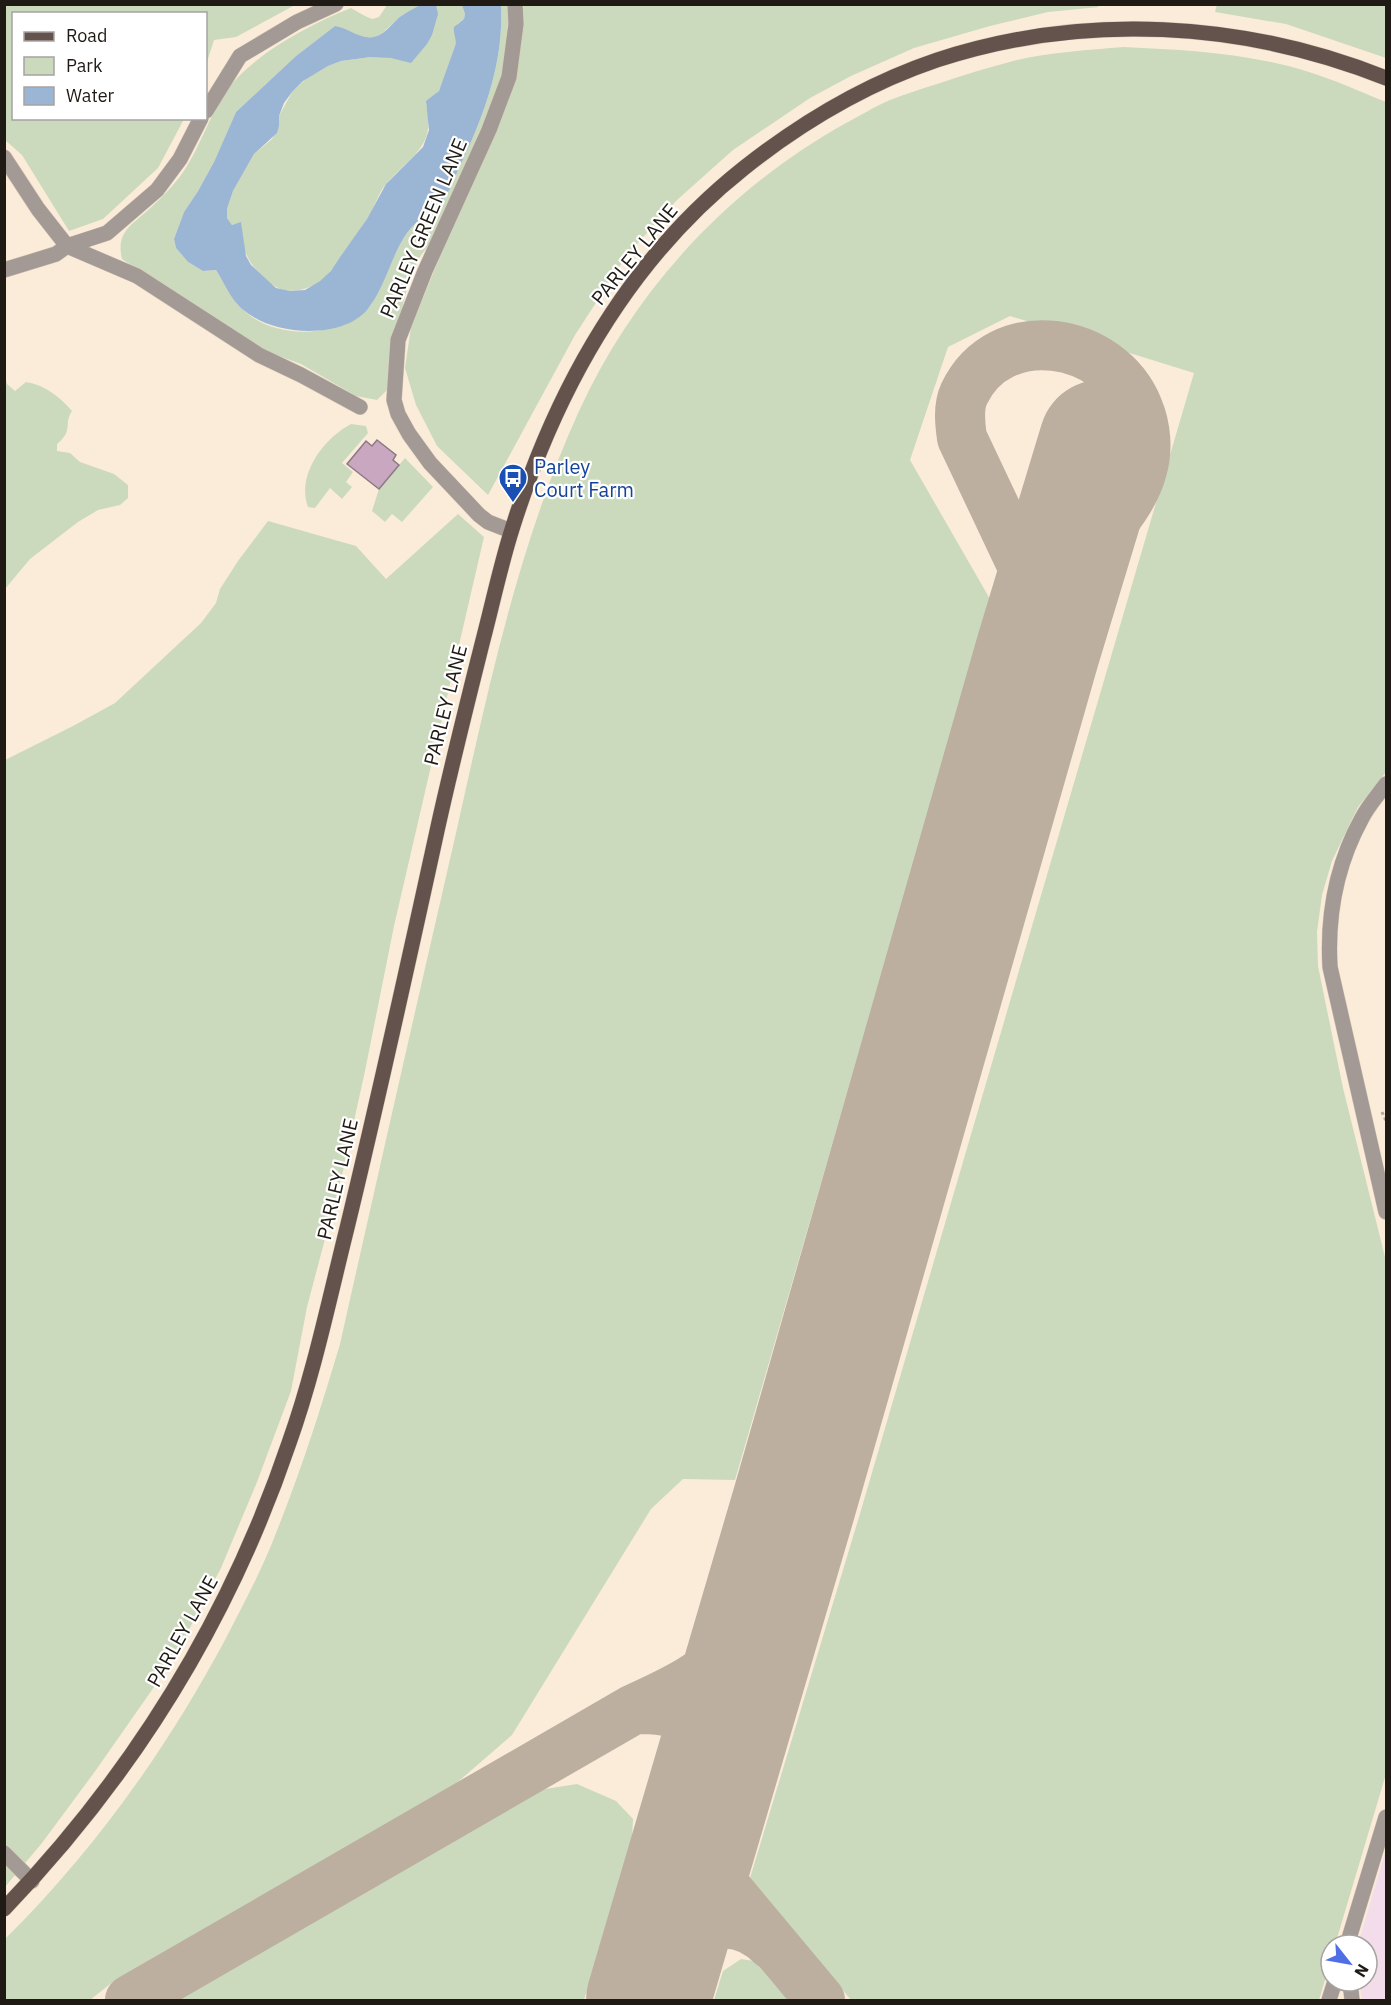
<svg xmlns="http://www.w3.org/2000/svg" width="1391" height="2005" viewBox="0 0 1391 2005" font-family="'IBM Plex Sans',sans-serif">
  <rect width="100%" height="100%" fill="#fbecd9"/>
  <path fill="#f3ddeb" d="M1386 1849V2000H1362L1359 1981H1367V1945H1359L1360 1937Z"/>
  <path fill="#cbdabc" d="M5 4H295V5L236 37 214 40 206 65V14H14V118L184 119 158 168 103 219 69 231 22 155 5 140Z
    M1094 4 1099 7 1048 12 990 26 914 48 851 76 810 98 733 150 677 200 627 255 575 335 488 495 437 446 416 405 405 368 411 327 462 203 524 5Z
    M1217 4 1386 5V58L1286 24 1215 12Z
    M387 5H422L402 15 380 35 372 38 356 35 335 26 296 56 236 112 214 162 198 191 184 212 174 239 176 248 188 262 203 271 216 270C226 286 236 306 252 317 283 338 330 336 360 314 363 312 368 310 370 306 373 303 374 298 376 294 387 274 394 252 407 233 418 216 436 207 448 191 453 184 456 174 460 166 484 116 504 62 501 5H510L502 79 484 128 435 238 421 255 410 277 399 320 389 388 377 400 356 396 301 364 268 352 195 309 122 259C116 233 130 226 147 211 156 203 165 194 173 185 202 153 208 107 239 76 268 47 313 23 351 8L365 16 372 19 379 17Z
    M436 5H462L465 14 464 19 457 24 455 46 443 81 439 91 426 104C437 147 410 156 386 184 379 192 375 206 369 216 362 228 353 239 345 250 339 257 336 266 330 273 314 289 288 299 269 282 247 263 242 252 241 223L232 225 227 218V209L233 191 254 154 272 139 279 126V116L292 92 307 78 328 66 341 61 371 57 436 8Z
    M1124 47C1186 50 1249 53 1309 72 1335 80 1361 92 1386 102V772L1358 807 1332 861 1322 895 1317 932 1318 966 1343 1088 1386 1261V1774L1335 1945H1331V1960L1319 2000H851L750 1878 859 1517 1194 373 1010 316 948 347 910 460 990 599 735 1480 683 1479 651 1509 512 1735 452 1787 114 1981 90 2000H5V1939C94 1851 166 1750 225 1640 243 1605 262 1570 276 1533 301 1471 321 1408 340 1344 378 1174 417 1003 456 833 488 690 518 545 579 411 635 289 729 188 846 123 860 116 875 106 890 100 905 94 921 89 937 84 963 75 990 67 1017 60 1052 52 1088 50 1124 47Z
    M4 374 7 384 15 391 26 382C45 385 60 397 72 411 63 425 74 430 57 444V451L70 453 80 462 114 474 128 485V498L120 505 98 510 78 522 30 559 5 589Z
    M351 424 366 426 368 433 342 463 353 472 346 482 352 487 342 499 330 488 315 508 308 507C296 475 324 438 351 424Z
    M405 458 433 487 402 522 392 514 385 522 372 511 379 489Z
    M458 514 484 537 394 926 365 1071 343 1171 307 1307 291 1391 257 1482 221 1568 183 1641 154 1687 96 1770 42 1843 5 1887V760L73 726 115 703 201 623 216 603 220 589 238 561 268 521 356 546 386 579Z
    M577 1784 616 1801 633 1819 632 1838 584 2000H176L204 1982 539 1790Z
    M741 1959 761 1962 792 2000H714L723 1971Z"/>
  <path fill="#9bb6d5" d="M422 4 436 5 438 14 432 35 427 44 411 63 391 58 371 57 341 61 328 66 303 81 292 92 284 103 279 116V126L277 133 254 154 233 191 227 209V218L232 225 241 222 246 256 251 265 276 288 290 291 305 290 320 281 331 271 340 257 367 219 386 184 423 147 429 130 426 101 439 91 455 46C457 39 453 34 454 27L464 19 465 14 462 5H501C504 62 484 116 460 166 455 176 452 187 446 195 435 210 418 217 407 233 391 256 386 284 370 306 348 339 281 336 252 316 232 304 228 289 216 270L203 271 188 262 176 248 174 239 184 212 198 191 214 162 236 112 296 56 335 26C347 28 354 35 366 37 382 40 390 25 401 16 407 12 415 8 422 4Z"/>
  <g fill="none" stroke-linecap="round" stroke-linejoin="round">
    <path stroke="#bcafa0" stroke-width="50" d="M1041 641 1043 619 1039 601 962 438C960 424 958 407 964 394 1000 318 1110 337 1138 408 1146 427 1148 450 1142 470 1132 508 1098 537 1076 568 1065 582 1057 600 1049 616
      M634 1709C647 1709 664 1708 676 1715 705 1732 702 1776 704 1805
      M717 1764 706 1820V1851L723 1884 820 2000
      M656 1974C682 1929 728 1902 772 1945
      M130 2000 634 1709C663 1696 695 1681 719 1660 736 1645 748 1627 762 1610"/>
    <path stroke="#bcafa0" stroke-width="124" d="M648 2000 795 1500 1038 650 1101 442"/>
  </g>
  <path fill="#caa7c0" stroke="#8b7986" stroke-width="1.5" d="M377 440 396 455 393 460 399 465 379 489 347 464 366 441 372 446Z"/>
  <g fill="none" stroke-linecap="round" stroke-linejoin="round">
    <g stroke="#d8cab9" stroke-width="16">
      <path id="minor" d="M206 111 240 56 297 22 336 4
        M4 157 38 209 67 246 137 276 259 355 301 375 360 407
        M4 270 56 254 67 246 107 233 157 190 180 159 201 118
        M511 531 488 522 479 515 430 463 409 434 398 414 394 400 398 340 425 271 489 130 509 77 516 24 515 4
        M1386 784C1378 795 1368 806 1362 818 1336 865 1327 915 1330 967L1386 1212
        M4 1853 32 1881
        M1347 1945 1386 1817
        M1350 1981 1352 2000
        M1329 2000 1335 1981"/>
    </g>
    <g stroke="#d8cab9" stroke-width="16">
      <path id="major" d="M4 1909C134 1774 229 1620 289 1443 314 1373 329 1300 347 1228 379 1096 408 964 437 831 451 767 467 704 483 640 493 602 501 563 513 526 557 387 629 259 744 168 802 122 866 84 937 60 1084 12 1243 21 1386 78"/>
    </g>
    <path stroke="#b3a798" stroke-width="3" stroke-dasharray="3 3" stroke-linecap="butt" d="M1382 1112 1386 1121"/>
    <use href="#minor" stroke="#a39995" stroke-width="15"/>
    <use href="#major" stroke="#64534c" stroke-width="15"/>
  </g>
  <defs>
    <g id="bus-pin" transform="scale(1.5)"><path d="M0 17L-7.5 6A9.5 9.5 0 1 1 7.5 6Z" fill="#1a4fb4" stroke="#fff"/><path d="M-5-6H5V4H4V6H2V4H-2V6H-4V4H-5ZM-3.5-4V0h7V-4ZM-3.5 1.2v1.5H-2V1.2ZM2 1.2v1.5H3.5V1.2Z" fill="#fff"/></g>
  </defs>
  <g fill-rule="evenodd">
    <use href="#bus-pin" x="513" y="478"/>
  </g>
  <g text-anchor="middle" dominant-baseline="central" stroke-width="4.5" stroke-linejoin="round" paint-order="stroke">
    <g font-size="20" fill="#201a14" stroke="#fff">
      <text transform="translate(423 228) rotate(-67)">PARLEY GREEN LANE</text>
      <text transform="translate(634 254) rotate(-51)">PARLEY LANE</text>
      <text transform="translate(445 705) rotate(-76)">PARLEY LANE</text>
      <text transform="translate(337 1179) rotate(-77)">PARLEY LANE</text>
      <text transform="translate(182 1631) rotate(-61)">PARLEY LANE</text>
    </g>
    <g font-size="20" fill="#164399" stroke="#fff" text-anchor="start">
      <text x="534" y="466">Parley<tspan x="534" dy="23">Court Farm</tspan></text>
    </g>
  </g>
  <rect width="1391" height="2005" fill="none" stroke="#201a14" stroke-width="12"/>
  <rect x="12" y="12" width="195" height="108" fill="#ffffff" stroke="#a6a3a1" stroke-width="1.5"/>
  <rect x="24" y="32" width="30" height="9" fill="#64534c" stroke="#a6a3a1" stroke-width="1.5"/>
  <text x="66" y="42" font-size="18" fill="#201a14">Road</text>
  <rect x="24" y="57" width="30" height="18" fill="#cbdabc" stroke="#a6a3a1" stroke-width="1.5"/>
  <text x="66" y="72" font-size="18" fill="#201a14">Park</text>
  <rect x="24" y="87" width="30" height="18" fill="#9bb6d5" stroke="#a6a3a1" stroke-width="1.5"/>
  <text x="66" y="102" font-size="18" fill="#201a14">Water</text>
  <g transform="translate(1349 1963) rotate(121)"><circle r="28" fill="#ffffff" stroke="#a6a3a1" stroke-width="1.5"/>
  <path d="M0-4.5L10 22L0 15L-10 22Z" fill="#516fe4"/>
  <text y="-9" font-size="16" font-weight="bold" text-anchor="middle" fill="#201a14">N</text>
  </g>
</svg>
